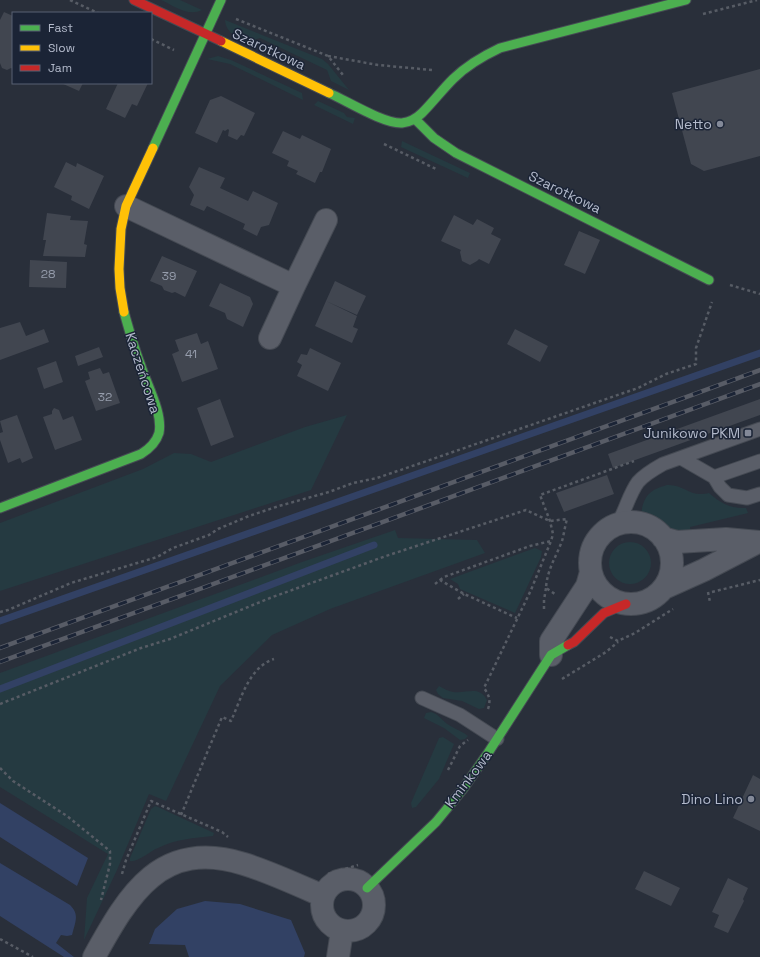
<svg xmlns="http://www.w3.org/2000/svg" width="760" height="957" viewBox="0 0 760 957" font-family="'Space Grotesk',sans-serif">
  <rect width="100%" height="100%" fill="#292f3a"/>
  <path fill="#253a41" d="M161 0H180L202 10C188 17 174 6 161 0Z
    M225 20 322 59 328 64 349 90 331 81 327 70 260 38 248 42C238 37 226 34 225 20Z
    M218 56 231 60 302 93 303 100 230 64 207 59Z
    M318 101 344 113 347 117 355 118 353 124 314 105Z
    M402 141 470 173 468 178 401 147Z
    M347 415 311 490 0 591V523L143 469 174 453 191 454 211 462 305 427Z
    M667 485C685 484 689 498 709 493 720 503 731 509 746 508L748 513 690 527 691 533 676 531 653 518 641 514C644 496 649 490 667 485Z
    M395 530 398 538 477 540 485 553 330 609 272 635 220 686 166 801 149 794 117 870 84 940 87 898 108 854 0 787V673L302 562Z
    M609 563a21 21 0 1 1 42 0a21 21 0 1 1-42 0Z
    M535 548 542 551 541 557 515 613 460 589 458 584 450 579Z
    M439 686C443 688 448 691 453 692 467 694 479 685 487 700L484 708 479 709 462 701 443 698 438 694 436 690Z
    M431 712C439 714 442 721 449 725 455 729 462 731 468 736L465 739 460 740 444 728 424 718 426 713Z
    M443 737 454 744 439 779 416 807 412 808 411 803 439 738Z
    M155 806 158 807 214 833 213 836C194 838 176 839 158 848 150 851 137 863 130 861V858L151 809Z"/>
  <path fill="#324164" d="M0 803 88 858 77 886 0 837Z
    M0 863 70 905C80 915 75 922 72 935L67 936 61 935 56 943 74 957H64L0 916Z
    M205 901 240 904 291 920 305 953 304 957H189L185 945 149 944 155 929 177 909Z"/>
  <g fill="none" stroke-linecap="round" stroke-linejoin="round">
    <path stroke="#324164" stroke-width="7" d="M0 621 760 353
      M0 689 374 545"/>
  </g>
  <path fill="#414650" d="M4 12 13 16V69L11 68 7 70 2 68 0 63V20Z
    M760 69V156L704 171 691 164 672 93Z
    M61 83H83L79 91Z
    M118 83H148L137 106 132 104 125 118 106 109Z
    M221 96 255 113 244 136 241 135 237 140 228 136 229 130 228 129 225 131 223 130 217 143 195 133 210 100Z
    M283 131 300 139 302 135 331 149 322 172H320L315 183 296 174 298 171 287 166 289 161 272 153Z
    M66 162 76 167 77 163 104 176 89 209 71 200 72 196 54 187Z
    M199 167 225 178 220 188 248 201 253 191 278 203 269 225 261 227 257 236 243 229 245 224 207 206 204 211 190 205 194 195 189 187Z
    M47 213 71 216 70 220 88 221 84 244 87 245 85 257 43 256 46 240H43Z
    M454 215 473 225 477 219 494 228 491 234 501 239 489 264 479 259 477 261 470 265 462 261 460 252 461 250 441 241Z
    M579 231 600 240 585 274 564 265Z
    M162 256 197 271 185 297 175 292 172 293 164 290 162 286 150 281Z
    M30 260 67 262 66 288 29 287Z
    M335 281 366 296 357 315 326 301Z
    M220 283 250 297 253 304 243 327 227 319 225 313 209 306Z
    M326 301 357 316 353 327 358 329 352 343 315 326Z
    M20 322 26 336 44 329 49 342 0 360V328Z
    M515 329 548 346 540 362 507 344Z
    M197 333 201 344 208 341 218 369 182 382 172 354 179 351 175 340Z
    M99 347 103 357 78 366 75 356Z
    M310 348 341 363 328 391 297 376 302 365 297 362 301 354 307 355Z
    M56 361 63 382 44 389 37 368Z
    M100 368 103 374 109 372 120 403 96 411 85 381 90 379 88 372Z
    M220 399 234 437 211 446 197 408Z
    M760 399V415L613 468 608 454Z
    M54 408 59 410 63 420 73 416 82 440 55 450 43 417 52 414V411Z
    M17 415 33 458 22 463 20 458 8 463 0 440V433L3 432 0 421Z
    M607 475 614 494 564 512 556 493Z
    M753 775 760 779V831L733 818Z
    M644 871 680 888 671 906 635 889Z
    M728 878 748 888 743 899 744 901 728 933 714 927 719 915 712 912Z"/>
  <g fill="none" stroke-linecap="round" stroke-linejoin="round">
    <g stroke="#454a53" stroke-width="15">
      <path id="lane" d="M681 458 714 477 720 487 728 495 747 498 760 494
        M714 477 760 461
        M617 525C625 512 629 494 638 482 645 474 654 469 663 464L760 429
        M422 698 460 715 497 739"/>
    </g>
    <g stroke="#454a53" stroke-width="24">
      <path id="street" d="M126 206 294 286 326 220
        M270 338 294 286
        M590 563a41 41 0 1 1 82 0a41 41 0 1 1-82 0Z
        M663 538 677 542 726 539 760 542
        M664 588 704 570 758 542
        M551 655V641L587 586 591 572
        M322 905a26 26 0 1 1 52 0a26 26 0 1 1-52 0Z
        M94 957C129 894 161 838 244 864 270 872 298 885 323 896
        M338 957 342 931"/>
    </g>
    <g stroke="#454a53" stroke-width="11">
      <path id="fast" d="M329 93C347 101 384 124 402 123 410 122 416 119 422 113 433 102 442 90 453 79 467 65 483 56 500 48L686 0
        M416 120 434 138 456 153 709 280
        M153 148 221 0
        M0 508 141 454C149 449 156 443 159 433 163 413 147 385 141 366 134 348 129 330 124 312
        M367 888 436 822 463 789 488 753 551 655 568 645"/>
    </g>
    <g stroke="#454a53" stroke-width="11">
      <path id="slow" d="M221 41 329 93
        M124 312 120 288 119 269 121 229 126 206 153 148"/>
    </g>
    <g stroke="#454a53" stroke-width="11">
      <path id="jam" d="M134 0 221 41
        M568 645 574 642 604 613 626 604"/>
    </g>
    <path stroke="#575c65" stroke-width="2.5" stroke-dasharray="3 3" stroke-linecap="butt" d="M70 0 98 13
      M703 14 757 0
      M236 19 328 56 343 75
      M151 39 174 50
      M328 56 378 65 432 70
      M384 144 436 169
      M730 285 760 294
      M440 580 444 577 530 546 551 541
      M435 584 440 580 464 594 517 618
      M708 592 710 602
      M712 592 760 580
      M458 599 464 594
      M544 609V600L546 588
      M0 612 8 610 71 583 157 557 173 548 209 535 218 529 249 516 279 506 329 492 353 483 377 478 421 463 638 388 666 374 696 364V348L712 302
      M610 637 618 641 635 633 673 609
      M562 679 606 652 618 642
      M0 704 141 648 170 639 270 598 386 556 526 510 550 521 567 519C565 526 564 534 562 541 556 557 547 570 546 588L555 594
      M488 709C491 700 489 695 484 688L531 590 551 541 553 534 550 521 540 495 634 461
      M0 768 13 781 67 816 110 851V864L101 900
      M448 770 460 746 468 740
      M181 815 222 717 231 721C241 699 249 667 274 659
      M122 874 126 860 151 801 222 832 228 837
      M328 874 358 865
      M0 939 33 957"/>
    <use href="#lane" stroke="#5a5e68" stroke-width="13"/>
    <use href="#street" stroke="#5a5e68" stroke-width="22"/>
    <use href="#fast" stroke="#4caf50" stroke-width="9"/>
    <use href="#slow" stroke="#ffc107" stroke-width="9"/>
    <use href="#jam" stroke="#c62828" stroke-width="9"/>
    <g stroke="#585c66" stroke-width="4.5">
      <path id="rail" d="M0 648 760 370
        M0 662 760 384"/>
    </g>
    <use href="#rail" stroke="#1b2436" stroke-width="3" stroke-dasharray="9" stroke-linecap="butt"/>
  </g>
  <g fill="#838998" stroke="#1b2436" stroke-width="1.5">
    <circle cx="720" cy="124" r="4"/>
    <rect x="744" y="429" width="8" height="8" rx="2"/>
    <circle cx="751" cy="799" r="4"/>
  </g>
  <g text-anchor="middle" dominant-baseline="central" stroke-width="3" stroke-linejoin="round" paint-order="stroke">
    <g font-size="12" fill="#969dac">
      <text x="48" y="274">28</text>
      <text x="169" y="276">39</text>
      <text x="191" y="354">41</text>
      <text x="105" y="397">32</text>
    </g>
    <g font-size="14" fill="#b3bacb" stroke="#1b2436">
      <text transform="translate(269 49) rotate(25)">Szarotkowa</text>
      <text transform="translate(565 192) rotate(26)">Szarotkowa</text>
      <text transform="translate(143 373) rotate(72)">Kaczeńcowa</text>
      <text transform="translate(468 779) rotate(-53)">Kminkowa</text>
    </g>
    <g font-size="14" fill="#b3bacb" stroke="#1b2436" text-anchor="end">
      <text x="712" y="124">Netto</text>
      <text x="740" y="433">Junikowo PKM</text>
      <text x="743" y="799">Dino Lino</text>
    </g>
  </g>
  <rect x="12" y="12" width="140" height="72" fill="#1b2436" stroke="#586072"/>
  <rect x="20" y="25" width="20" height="6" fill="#4caf50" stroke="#586072"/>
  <text x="48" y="32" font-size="12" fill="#b3bacb">Fast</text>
  <rect x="20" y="45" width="20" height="6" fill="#ffc107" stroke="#586072"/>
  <text x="48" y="52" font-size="12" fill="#b3bacb">Slow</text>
  <rect x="20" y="65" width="20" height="6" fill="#c62828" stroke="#586072"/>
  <text x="48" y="72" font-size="12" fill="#b3bacb">Jam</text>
</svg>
